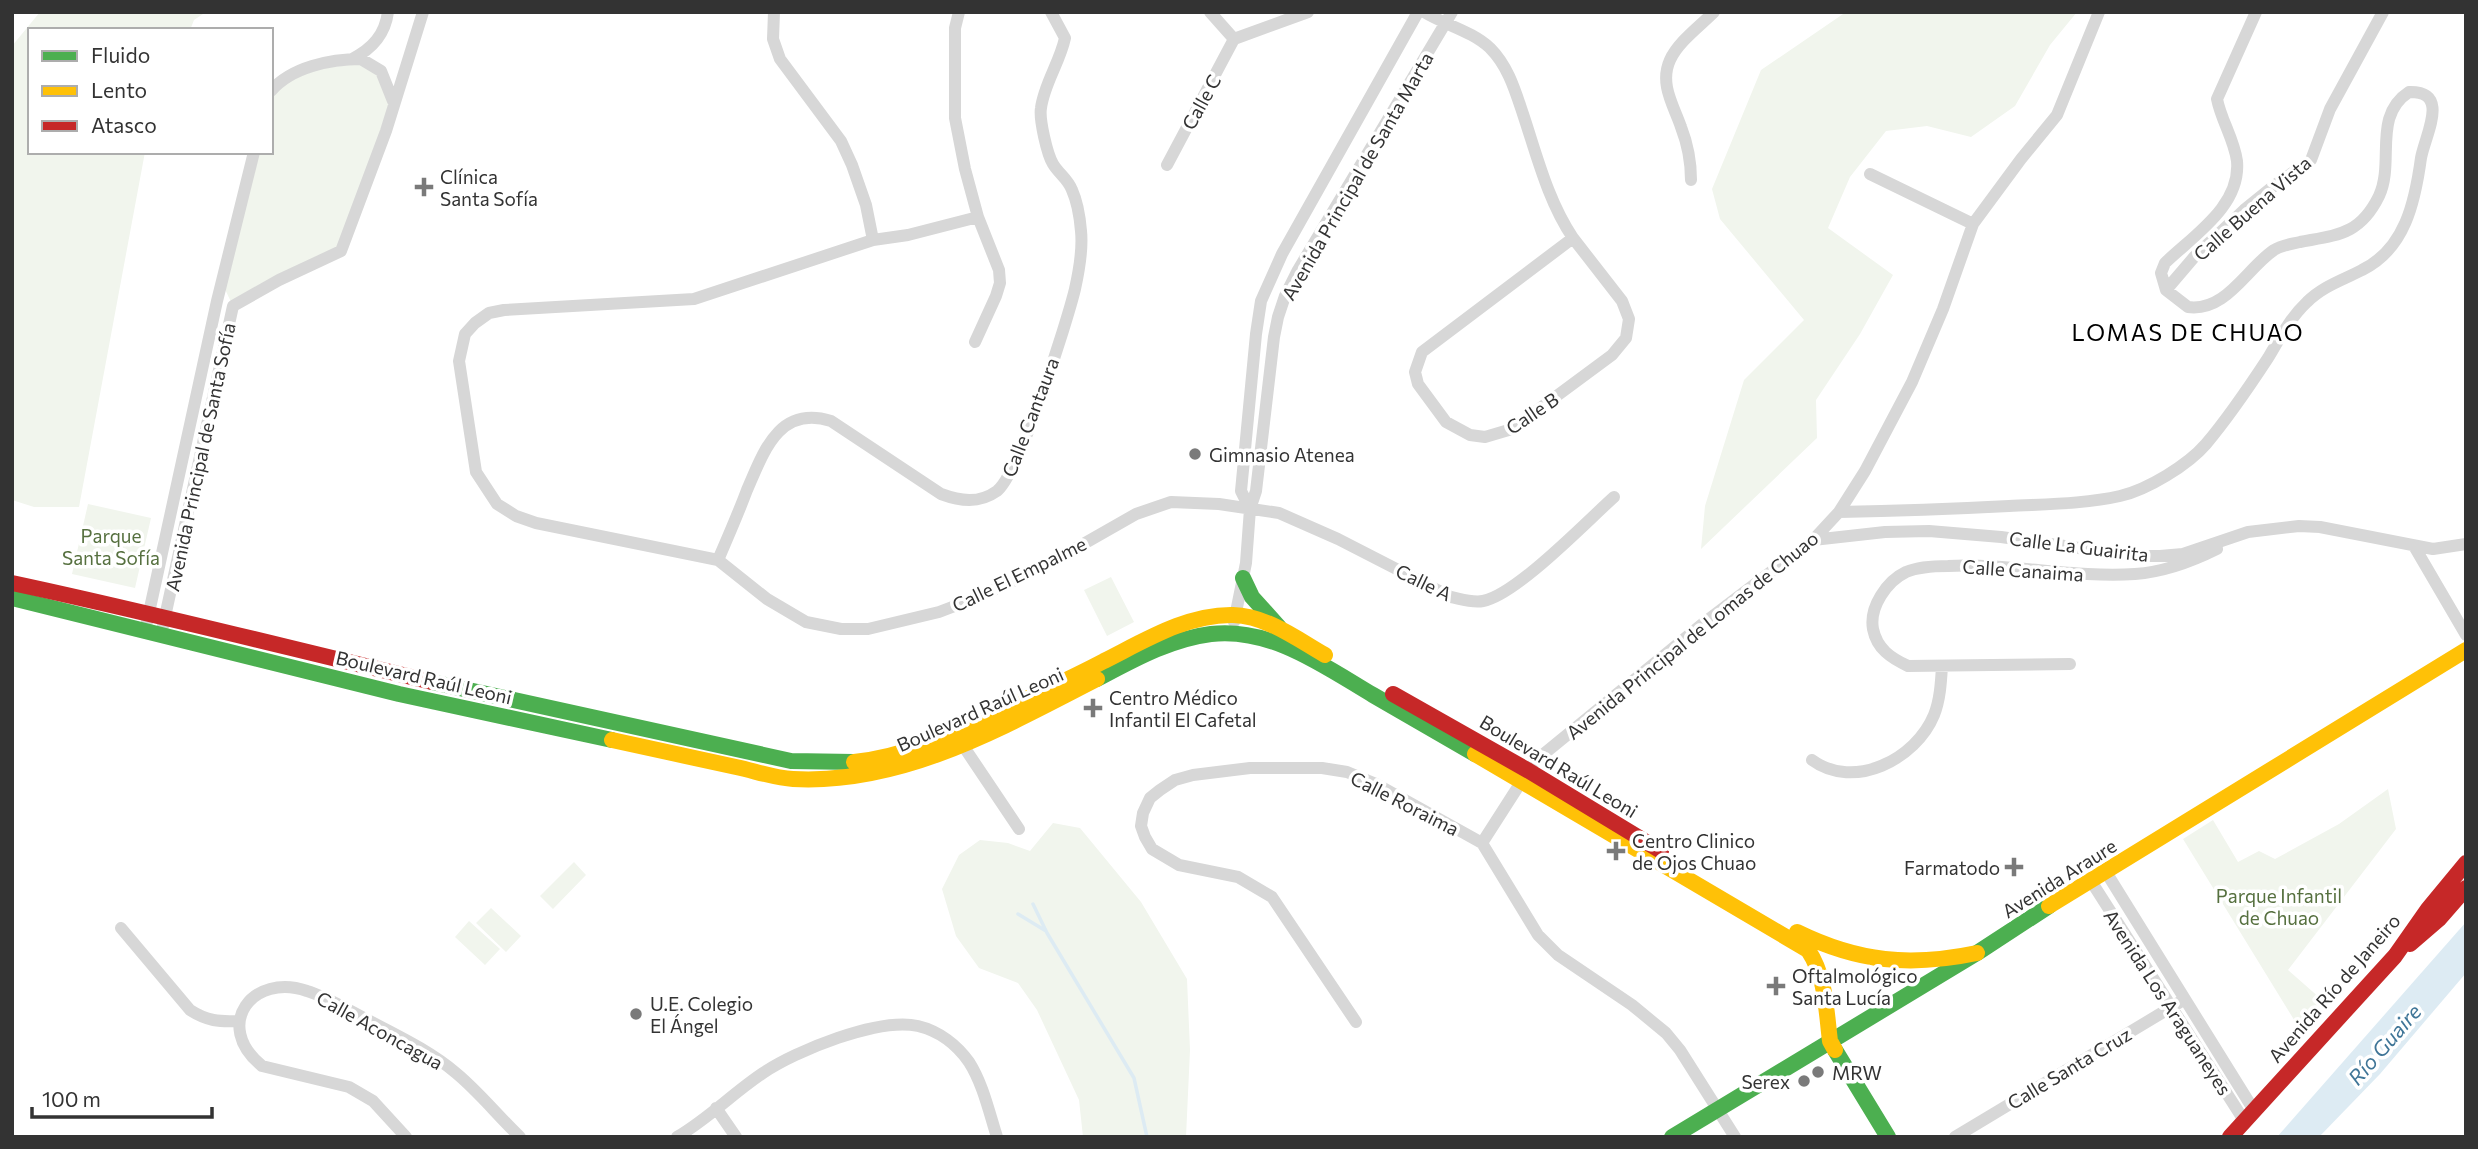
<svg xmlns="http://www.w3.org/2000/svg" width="2478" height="1149" viewBox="0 0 2478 1149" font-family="Commissioner,sans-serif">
  <rect width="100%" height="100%" fill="#fff"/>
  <path fill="#f1f5ed" d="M40 12H206L194 20 190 30H30V152H145L79 507H34L12 500V46Z
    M1846 12H2077L2050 45 2015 106 1971 137 1927 126 1886 131 1850 177 1828 228 1893 275 1860 334 1816 400 1817 438 1701 549 1705 506 1744 380 1804 320 1720 219 1712 189 1761 70Z
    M370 62 394 101 341 251 233 306 222 283 254 152H271V91L296 72Z
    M88 504 151 518 135 588 72 574Z
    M1111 577 1134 622 1107 636 1084 590Z
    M2388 789 2396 829 2288 970 2329 1006 2304 1036 2183 839 2213 820 2238 862 2259 851 2275 859 2339 824Z
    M1053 823 1080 828 1141 902 1187 979 1190 1050 1186 1137H1083L1079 1100 1037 1010 1018 983 979 968 956 936 942 889 959 855 980 840 1008 843 1030 851Z
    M574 862 586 875 553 909 540 896Z
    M491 908 521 936 506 952 476 923Z
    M469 921 500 949 485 965 455 937Z"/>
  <path fill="#ddebf3" d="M2466 922V973L2380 1074 2319 1137H2277Z"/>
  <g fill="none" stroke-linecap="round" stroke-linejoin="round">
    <path stroke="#ddebf3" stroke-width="3.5" d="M1033 904 1047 933 1134 1078 1147 1137
      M1018 914 1046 931"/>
    <path stroke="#d7d7d7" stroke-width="12" d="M774 12 773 39 780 59 841 141 852 165 866 205 873 240 694 299 504 310 489 313 475 323 465 334 459 361 476 472 497 504 516 516 536 523 718 560 767 599 806 622 841 629H868L939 612 981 596 1043 567 1136 514 1171 502 1219 504 1279 513 1338 539 1451 597C1461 599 1472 603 1483 601 1516 595 1586 522 1614 497
      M959 12 955 28V118L965 169 978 217 999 270 1000 283 996 296 975 342
      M1210 12 1234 39 1308 12
      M1424 12C1445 25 1472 31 1490 48 1508 66 1515 90 1523 114 1537 156 1548 201 1573 238
      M352 59C372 49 385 35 388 12
      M271 91C291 67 331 59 361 59L381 71 393 101
      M1167 165 1234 39
      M1870 174 1973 224
      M1691 180C1691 161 1688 145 1681 127 1674 106 1659 84 1670 60 1678 42 1700 26 1714 12
      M1573 238 1622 301 1629 319 1626 338 1612 355 1512 429 1485 437 1470 435 1446 422 1418 384 1415 372 1422 352Z
      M873 240 908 235 978 217
      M2166 290 2195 256 2244 210 2275 185 2311 160 2330 109 2383 12
      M1250 509 1241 491 1256 334 1261 301 1282 254 1418 12
      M1839 512C1896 511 1952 509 2009 506 2045 504 2085 504 2120 496 2147 490 2188 465 2206 444 2228 418 2249 387 2268 358 2280 338 2290 318 2307 302 2323 286 2343 280 2362 270 2405 249 2415 202 2421 158 2425 135 2451 91 2409 92 2372 116 2395 162 2379 196 2360 235 2337 235 2300 242 2291 244 2282 245 2274 250 2246 269 2226 312 2188 307L2166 290 2161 273 2165 263C2194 235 2241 206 2237 161 2234 139 2221 120 2217 99L2256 12
      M1813 540 1885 532 1929 531 2001 537 2135 556H2160L2183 554 2248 532 2299 526 2320 527 2433 549 2466 544
      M2414 546 2466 635
      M718 560C728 537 738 514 747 490 764 451 779 405 831 421L941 494C960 501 979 504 997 491 1019 474 1067 322 1075 289 1079 271 1083 250 1081 231 1080 219 1077 201 1072 190 1068 179 1059 174 1053 164 1047 154 1039 119 1041 108 1044 84 1060 62 1065 38L1051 12
      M1234 622 1246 563 1250 509 1256 491 1274 337 1278 317 1285 296 1298 270 1452 12
      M145 631 217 301 254 152
      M161 635 233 306 279 280 341 251 386 131 423 12
      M2070 664 1908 666C1891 658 1877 649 1873 629 1869 607 1887 581 1906 572 1918 567 1936 566 1948 566 2011 563 2073 578 2135 574 2164 572 2191 562 2217 549
      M962 744 1019 829
      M1812 760C1854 791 1916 759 1934 715 1940 700 1941 683 1942 666
      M1482 843 1534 762 1705 622 1813 540 1839 512 1865 471 1912 382 1943 309 1973 224 2021 159 2057 115 2099 12
      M2106 872 2255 1112
      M2091 881 2245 1122
      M121 928 190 1010C207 1021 219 1022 239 1021
      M1356 1022 1272 897 1238 877 1179 865 1152 849 1145 837 1141 826 1143 813 1150 798 1160 790 1175 780 1193 775 1250 768H1322L1347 772 1376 784 1482 843 1538 935 1558 955 1632 1005 1666 1033 1680 1050 1735 1137
      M716 1108 736 1137
      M406 1137 373 1101 349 1087 262 1066C212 1025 253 972 307 991 327 997 346 1009 364 1018 396 1035 429 1050 456 1073 479 1092 498 1116 520 1137
      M677 1137C708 1119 733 1093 763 1073 795 1051 879 1017 918 1026 939 1031 957 1045 969 1062 983 1084 989 1112 997 1137
      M1955 1137 2180 1002"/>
    <path stroke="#4caf50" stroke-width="16" d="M1243 578 1252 597 1279 627
      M12 598 399 694 612 740
      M1097 679C1133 660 1170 639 1211 634 1271 627 1324 666 1373 695 1407 715 1441 734 1475 754
      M432 682 791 761 854 762
      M1835 1050 1888 1137
      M1672 1137 1977 953 2049 906"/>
    <path stroke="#ffc107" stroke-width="16" d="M612 740C653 749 695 758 736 767 755 771 775 778 793 779 903 785 1003 727 1097 679
      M1475 754 1808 950C1826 977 1826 1009 1830 1041L1835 1050
      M854 762C906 757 953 734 999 712 1034 695 1070 679 1104 661 1144 641 1187 614 1233 615 1267 616 1297 639 1325 655
      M2049 906 2466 650
      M1797 932C1858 962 1910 967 1977 953"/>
    <path stroke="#c62828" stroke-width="16" d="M12 583C153 613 292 649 432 682
      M1393 694 1529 771 1661 851
      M2410 944 2439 919 2466 888
      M2230 1137 2395 956 2428 909 2466 863"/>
  </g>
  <g fill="#7a7a7a" stroke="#fff" stroke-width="2.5">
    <path d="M420.5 176.5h7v7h7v7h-7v7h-7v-7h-7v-7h7z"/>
    <circle cx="1195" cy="454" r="7"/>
    <path d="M1089.5 697.5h7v7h7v7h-7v7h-7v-7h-7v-7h7z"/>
    <path d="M1612.5 840.5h7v7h7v7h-7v7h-7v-7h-7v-7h7z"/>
    <path d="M2010.5 856.5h7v7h7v7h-7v7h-7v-7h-7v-7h7z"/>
    <path d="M1772.5 975.5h7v7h7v7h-7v7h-7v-7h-7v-7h7z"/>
    <circle cx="636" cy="1014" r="7"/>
    <circle cx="1818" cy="1072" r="7"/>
    <circle cx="1804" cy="1081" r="7"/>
  </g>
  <g text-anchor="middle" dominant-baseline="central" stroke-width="7" stroke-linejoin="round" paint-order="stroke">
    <g font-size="19" fill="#333" stroke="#fff">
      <text transform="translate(1201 102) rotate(-61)">Calle C</text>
      <text transform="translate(1357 176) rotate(-60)">Avenida Principal de Santa Marta</text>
      <text transform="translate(2252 208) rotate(-41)">Calle Buena Vista</text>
      <text transform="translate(1532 413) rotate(-34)">Calle B</text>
      <text transform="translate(1030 417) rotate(-69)">Calle Cantaura</text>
      <text transform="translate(200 457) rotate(-78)">Avenida Principal de Santa Sofía</text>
      <text transform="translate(2079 546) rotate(7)">Calle La Guairita</text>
      <text transform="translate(2023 570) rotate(4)">Calle Canaima</text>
      <text transform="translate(1019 574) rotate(-26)">Calle El Empalme</text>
      <text transform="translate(1424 582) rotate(26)">Calle A</text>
      <text transform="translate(1692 635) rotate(-39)">Avenida Principal de Lomas de Chuao</text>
      <text transform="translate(424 677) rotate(13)">Boulevard Raúl Leoni</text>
      <text transform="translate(980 709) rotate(-24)">Boulevard Raúl Leoni</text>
      <text transform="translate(1559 766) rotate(31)">Boulevard Raúl Leoni</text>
      <text transform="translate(1405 803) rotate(27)">Calle Roraima</text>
      <text transform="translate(2059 878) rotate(-32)">Avenida Araure</text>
      <text transform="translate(2334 988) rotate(-49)">Avenida Río de Janeiro</text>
      <text transform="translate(2168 1002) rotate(57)">Avenida Los Araguaneyes</text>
      <text transform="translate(380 1030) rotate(29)">Calle Aconcagua</text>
      <text transform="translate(2069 1068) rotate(-31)">Calle Santa Cruz</text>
    </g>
    <g font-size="19" fill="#333" stroke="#fff" text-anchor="start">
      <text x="440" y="176">Clínica<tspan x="440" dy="22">Santa Sofía</tspan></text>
      <text x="1209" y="454">Gimnasio Atenea</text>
      <text x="1109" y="697">Centro Médico<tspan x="1109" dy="22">Infantil El Cafetal</tspan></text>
      <text x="1632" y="840">Centro Clinico<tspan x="1632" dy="22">de Ojos Chuao</tspan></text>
      <text x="2000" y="867" text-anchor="end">Farmatodo</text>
      <text x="1792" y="975">Oftalmológico<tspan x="1792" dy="22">Santa Lucía</tspan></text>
      <text x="650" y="1003">U.E. Colegio<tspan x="650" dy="22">El Ángel</tspan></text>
      <text x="1832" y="1072">MRW</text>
      <text x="1790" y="1081" text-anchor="end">Serex</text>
    </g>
    <g font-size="19" fill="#56703f" stroke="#fff">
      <text x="111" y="535">Parque<tspan x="111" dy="22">Santa Sofía</tspan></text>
      <text x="2279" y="895">Parque Infantil<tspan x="2279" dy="22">de Chuao</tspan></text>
    </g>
    <g font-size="21" font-style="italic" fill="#3f7597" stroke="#fff">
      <text transform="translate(2384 1044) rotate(-49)">Río Guaire</text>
    </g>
    <g font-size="23" letter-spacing="2" fill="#000" stroke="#fff">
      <text x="2188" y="332">LOMAS DE CHUAO</text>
    </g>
  </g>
  <rect width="2478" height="1149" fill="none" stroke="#333333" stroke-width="28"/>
  <rect x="28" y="28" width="245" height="126" fill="#ffffff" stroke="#adadad" stroke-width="2"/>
  <rect x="42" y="51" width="35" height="10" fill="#4caf50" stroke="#adadad" stroke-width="2"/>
  <text x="91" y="63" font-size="21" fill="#333333">Fluido</text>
  <rect x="42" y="86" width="35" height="10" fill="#ffc107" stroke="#adadad" stroke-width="2"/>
  <text x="91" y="98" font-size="21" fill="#333333">Lento</text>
  <rect x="42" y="121" width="35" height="10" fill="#c62828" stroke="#adadad" stroke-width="2"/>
  <text x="91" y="133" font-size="21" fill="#333333">Atasco</text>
  <path d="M32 1107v10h180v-10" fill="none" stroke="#333333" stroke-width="3.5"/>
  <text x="42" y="1107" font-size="21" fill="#333333" stroke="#ffffff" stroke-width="5" paint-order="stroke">100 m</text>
</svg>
